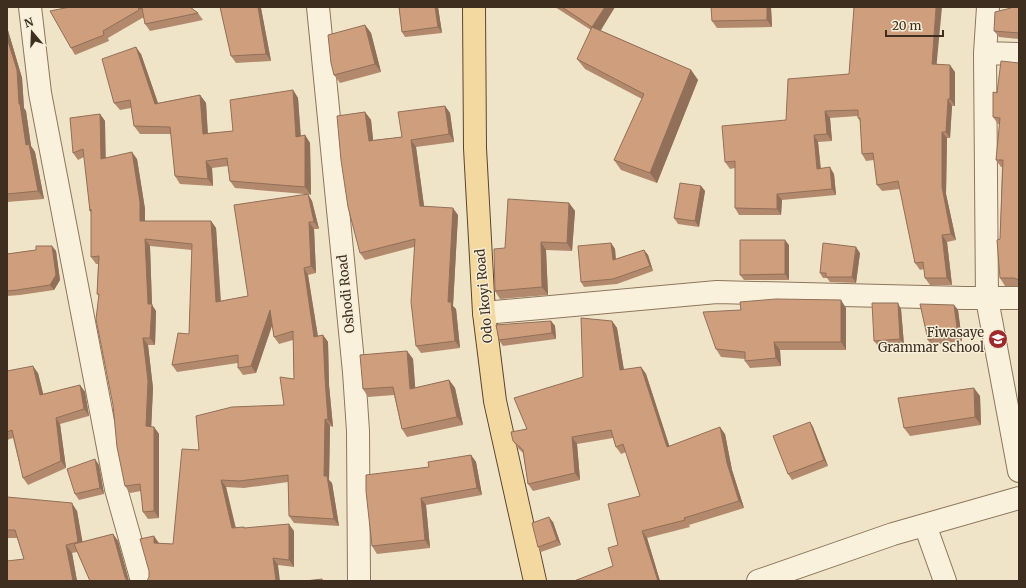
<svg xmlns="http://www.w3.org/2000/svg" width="1026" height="588" viewBox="0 0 1026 588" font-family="Merriweather,serif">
  <rect width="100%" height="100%" fill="#f0e4c8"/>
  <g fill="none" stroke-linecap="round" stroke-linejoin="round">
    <g stroke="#8d765c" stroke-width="24">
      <path id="minor" d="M30 7 40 93 116 489 142 581
        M318 7 354 372 358 431 359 581
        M988 7 985 53 987 299 1019 471
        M985 53 1019 54
        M484 313 717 292 965 298H1019
        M925 525 945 581
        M758 581 893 534 1019 498"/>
    </g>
    <g stroke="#5b4430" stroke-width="24">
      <path id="major" d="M474 7 475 148 484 313 495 401 535 581"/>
    </g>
    <use href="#minor" stroke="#faf1dc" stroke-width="22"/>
    <use href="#major" stroke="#f3d9a0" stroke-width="22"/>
  </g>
  <path fill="#b2896c" d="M70 7H190L198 13 203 20 150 31 145 24 143 15 142 14 144 17 108 38 109 41 75 55 71 48Z
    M220 7H293V8H261L271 61 236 63 231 56Z
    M399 7H438L442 33 405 37 402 32Z
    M555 7H615L600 30 691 70 698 80 657 183 621 170 614 160 642 99 585 69 577 59 591 30Z
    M771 7 772 27 717 28 712 21Z
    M1019 7V39L999 37 994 31 1011 8Z
    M365 25 371 33 381 72 340 83 334 75Z
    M7 27 22 78 24 108 26 111 31 146 35 152 44 199 7 202Z
    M141 54 158 103 200 95 206 103 208 133 233 131 293 90 298 98 301 136 305 135 310 143 311 195 308 194 312 201 319 229H314L316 273 308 275 318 336 323 335 328 342 329 385 333 427 330 426 329 480 332 483 339 526 294 523 289 516 288 482 244 488 226 487 236 528 294 531V567L278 565 149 577 159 543 173 544 199 450 284 405 294 379 293 340 279 344 274 337 272 325 256 373 243 375 238 368V363L177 372 172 365 189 334 192 250 150 246 152 305 156 311 155 345H148L153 388 151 427H154L159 434V518L148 519 143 512 141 491 130 493 125 486 113 405 99 296 97 294 98 264H96L91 257V213L90 211 84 157 78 160 73 153 100 114 105 121V158L137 159 145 209V221H211L216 228 221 301 248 296 305 194 235 188 230 181 228 166 212 168 213 186 180 184 175 176 171 134H140L134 126 131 108 120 110 114 103Z
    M1019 63V286H1005L1000 278V239L1002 167H1001L996 160 1000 124H998L993 117Z
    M937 64 955 72V106H952L950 138H947L946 194 956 240 947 242 952 285H930L925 278 924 269 920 270 915 263 900 189 882 191 877 185 874 160 866 161 862 154 860 121 858 118V116L830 118 832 141 818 142 821 168 834 174 836 195 782 200 781 215H739L735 208V168L730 169 725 162 786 120 849 74Z
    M445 106 450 113 454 142 416 147 424 206 458 215 453 306 456 309 460 348 421 353 416 346 414 247 365 260 360 253 365 112 371 120 373 140 402 137Z
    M701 186 705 191 699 227 678 224 674 218Z
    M569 203 575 211 572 251 546 250 548 295 500 299 495 291 505 248Z
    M611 243 615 249 616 259 644 250 648 255 653 271 617 284 584 287 581 282Z
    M789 245V280H744L740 275Z
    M52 246 56 251 60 280 54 290 20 295 7 296V254L36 250Z
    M860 253 856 283 830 282 827 278H823L820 273Z
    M954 305 958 310 962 341 931 345 928 340Z
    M846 308V350H780L781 366 750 368 745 361V359L721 357 716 349Z
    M901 309 904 345 878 346 874 341Z
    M551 321 555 326 556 339 503 346 499 340Z
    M612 321 617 328 624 370 641 367 646 374 669 446 725 434 732 470 744 508 689 525 690 527 647 538 660 581H574L613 566 618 545 640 496 626 452 621 454 616 447 613 438 577 444 580 480 533 491 528 484 523 453 518 448 513 441 583 377Z
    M407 351 413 359 415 388 449 380 455 388 463 425 407 437 402 429 394 395 368 397 363 389Z
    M7 371 38 373 43 394 80 385 85 392 89 416 60 424 66 468 28 485 23 478 13 438 7 440Z
    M980 396 981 425 910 436 904 428Z
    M810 422 813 427 828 466 792 480 788 474Z
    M471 455 476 462 482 495 426 505 430 548 377 554 372 546 429 467Z
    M99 465 104 494 79 500 75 494Z
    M7 497 77 511 82 542 113 534 118 541 129 581H90L77 552 72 553 77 581H7L24 559 17 538H7Z
    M553 522 561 545 541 552 538 547Z"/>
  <path fill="#916f58" d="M258 7H261V8L271 61 266 54Z
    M435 7H438L442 33 438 27Z
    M605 7H615L598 35 592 27Z
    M767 7H771L772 27 767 20Z
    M936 7H942L936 71 932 64Z
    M365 25 371 33 381 72 375 64Z
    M7 27 22 78 24 108 26 111 31 146 35 152 44 199 38 191 26 145 7 38Z
    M136 47 141 54 161 112 155 104Z
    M950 65 955 72V106L950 99Z
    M691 70 698 80 657 183 650 173Z
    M293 90 298 98 301 144 296 137Z
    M200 95 206 103 208 141 203 134Z
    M948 99 952 106 950 138 946 132Z
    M445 106 450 113 454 142 449 134Z
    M825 111 830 118 832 141 827 134Z
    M365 112 371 120 374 148 369 141Z
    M100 114 105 121 106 166 101 159Z
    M942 132 947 138 946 194 956 240 951 234 942 187Z
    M305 135 310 143 311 195 305 187Z
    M814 135 818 142 821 175 817 169Z
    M411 140 416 147 425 213 420 206Z
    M132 152 137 159 145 209V228L140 221Z
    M206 161 212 168 213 186 208 179Z
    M830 167 834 174 836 195 832 189Z
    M701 186 705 191 699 227 695 221Z
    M308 194 312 201 319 229 314 222Z
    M777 194 782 200 781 215 777 209Z
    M569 203 575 211 572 251 567 243Z
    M453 208 458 215 453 306 456 309 460 348 455 341 448 302Z
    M211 221 216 228 221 309 216 302Z
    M309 222 314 229 316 273 311 266Z
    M942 235 947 242 952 285 947 278Z
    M145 239 150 246 152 305 156 311 155 345 150 338 148 304Z
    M785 240 789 245V280L785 274Z
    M541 242 546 250 548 295 542 287Z
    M611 243 615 249 616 265 613 260Z
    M52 246 56 251 60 280 54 290 50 285Z
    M856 247 860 253 856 283 852 277Z
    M644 250 648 255 653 271 650 266Z
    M304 268 308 275 319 344 314 337Z
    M841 300 846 308V350L841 342Z
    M898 303 901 309 904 345 900 339Z
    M954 305 958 310 962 341 958 335Z
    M270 310 275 317 256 373 251 366Z
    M551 321 555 326 556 339 552 333Z
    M612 321 617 328 625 377 620 370Z
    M323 335 328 342 329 385 333 427 328 420 325 378Z
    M143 338 148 345 153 388 151 433 146 426Z
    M774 342 780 350 781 366 776 358Z
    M407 351 413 359 416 397 410 389Z
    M33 366 38 373 45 401 40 395Z
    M641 367 646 374 672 454 667 447Z
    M449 380 455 388 463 425 457 417Z
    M80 385 85 392 89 416 84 409Z
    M974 388 980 396 981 425 975 417Z
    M56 418 60 424 66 468 61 461Z
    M325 419 330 426 329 480 332 483 339 526 334 519 324 476Z
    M810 422 813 427 828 466 824 460Z
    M154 427 159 434V518L154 511Z
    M720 427 725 434 732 470 744 508 739 501 727 463Z
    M572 437 577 444 580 480 575 473Z
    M471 455 476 462 482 495 477 488Z
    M95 459 99 465 104 494 100 488Z
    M221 480 226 487 237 535 232 528Z
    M421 498 426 505 430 548 425 540Z
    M72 503 77 511 84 550 78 542Z
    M549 517 553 522 561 545 557 540Z
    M289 524 294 531V567L289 560Z
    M642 531 647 538 660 581H658Z
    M113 534 118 541 129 581H127L125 577Z
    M154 536 159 543V550L154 543Z
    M66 545 72 553 77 581H73Z
    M273 558 278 565 280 581H276Z"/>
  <path fill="#cf9f7d" stroke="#916f58" d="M70 7H138L139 10 103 31 104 35 71 48 50 11Z
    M139 7H190L198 13 145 24 142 8 139 9Z
    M220 7H258L266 54 231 56Z
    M399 7H435L438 27 402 32Z
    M562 7H605L592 27Z
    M711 7H767V20L712 21Z
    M854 7H936L932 64 950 65V99H948L946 132H942V187L951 234 942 235 947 278H925L923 262 915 263 898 181 877 185 873 153 862 154 860 118H858V110L825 111 827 134 814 135 817 169 830 167 832 189 777 194V209L735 208V161L725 162 722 126 786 120 788 79 849 74Z
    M1011 7H1019V33L994 31 995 12 1011 8Z
    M365 25 375 64 334 75 331 63 328 35Z
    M592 27 691 70 650 173 614 160 644 94 577 59Z
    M7 38 17 70 19 104H20L26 145 29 144 38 191 7 194Z
    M136 47 155 104 200 95 203 134 233 131 230 100 293 90 296 137 305 135V187L230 181 227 158 206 161 208 179 175 176 170 127 134 126 130 100 114 103 102 59Z
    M1001 61 1019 63V280L1014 278H1000L997 240 1000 239 1003 160H996L1000 118 993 117V92L997 93Z
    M445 106 449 134 411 140 420 206 453 208 448 302H451L455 341 416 346 411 302 415 239 360 253 348 207 341 160 337 116 365 112 369 141 402 137 398 112Z
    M100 114 101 159 132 152 140 202V221H211L216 302 248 296 234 205 308 194 314 222H309L311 266 304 268 314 337 323 335 325 378 328 420 325 419 324 476H327L334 519 289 516 288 475 239 481 221 480 232 528 244 527V528L289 524V560L273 558 276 581H147L149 577V571L140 539 154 536V543L173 544 182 449 199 450 196 416 232 407 284 405 280 377 294 379 293 331 274 337 270 310 251 366 238 368V355L172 365 178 333 189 334 192 244 145 239 148 304H152L150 338H143L148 381 146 426 154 427V511L143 512 140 484 125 486 117 447 113 405 96 319 99 294H97L99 256 91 257V209L90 211 83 149 73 153 70 118Z
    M680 183 701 186 695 221 674 218Z
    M508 199 569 203 567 243 541 242 542 287 495 291 494 249 505 248Z
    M740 240H785V274L740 275Z
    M611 243 613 260 644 250 650 266 613 279 581 282 578 246Z
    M823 243 856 247 852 277H826V273H820Z
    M36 246H52L56 275 50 285 17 290 7 291V254L36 250Z
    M776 299 841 300V342H774L776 358 745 361V352L716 349 703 312 741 310 740 302Z
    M872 303H898L900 339 874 341Z
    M920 304 954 305 958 335 928 340Z
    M581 318 612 321 620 370 641 367 667 447 720 427 727 463 739 501 684 518 685 520 642 531 658 581H574L613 566 608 548 618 545 608 504 640 496 623 444 616 447 611 430 572 437 575 473 528 484 523 450 513 441 511 432 527 429 514 398 583 377Z
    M551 321 552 333 499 340 496 325Z
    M407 351 410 389 449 380 457 417 402 429 393 387 363 389 360 355Z
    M33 366 40 395 80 385 84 409 56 418 61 461 23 478 12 430 7 432V371Z
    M974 388 975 417 904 428 898 398Z
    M810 422 824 460 788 474 773 436Z
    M471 455 477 488 421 498 425 540 372 546 366 491V475L429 467 428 462Z
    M95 459 100 488 75 494 67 469Z
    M7 497 72 503 78 542 66 545 73 581H7V561L24 559 15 530H7Z
    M549 517 557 540 538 547 532 523Z
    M113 534 125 577 127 581H90L74 544Z
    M322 579 323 581H305Z"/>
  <defs>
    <g id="school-disc" transform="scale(1)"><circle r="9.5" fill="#9e2a2b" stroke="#f7eed8"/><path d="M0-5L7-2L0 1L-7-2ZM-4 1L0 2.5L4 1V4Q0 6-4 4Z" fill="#fff"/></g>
  </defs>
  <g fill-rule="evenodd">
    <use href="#school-disc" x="998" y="339"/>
  </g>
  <g text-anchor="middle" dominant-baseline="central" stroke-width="3" stroke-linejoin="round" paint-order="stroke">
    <g font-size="13" fill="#3d2e20" stroke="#f7eed8">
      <text transform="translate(346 294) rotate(-96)">Oshodi Road</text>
      <text transform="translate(484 296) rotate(-95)">Odo Ikoyi Road</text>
    </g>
    <g font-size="13" fill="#3d2e20" stroke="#f7eed8" text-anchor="end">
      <text x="984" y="332">Fiwasaye<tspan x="984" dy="15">Grammar School</tspan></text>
    </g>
  </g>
  <rect width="1026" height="588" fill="none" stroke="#3d2e20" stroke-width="16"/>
  <g transform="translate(32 32) rotate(341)" stroke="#f7eed8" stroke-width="3" paint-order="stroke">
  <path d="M0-3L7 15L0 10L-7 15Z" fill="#3d2e20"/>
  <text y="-6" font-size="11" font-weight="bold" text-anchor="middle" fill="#3d2e20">N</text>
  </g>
  <path d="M886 30v6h57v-6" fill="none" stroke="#3d2e20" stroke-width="2"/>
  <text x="892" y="30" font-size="12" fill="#3d2e20" stroke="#f7eed8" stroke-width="3" paint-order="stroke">20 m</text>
</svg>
